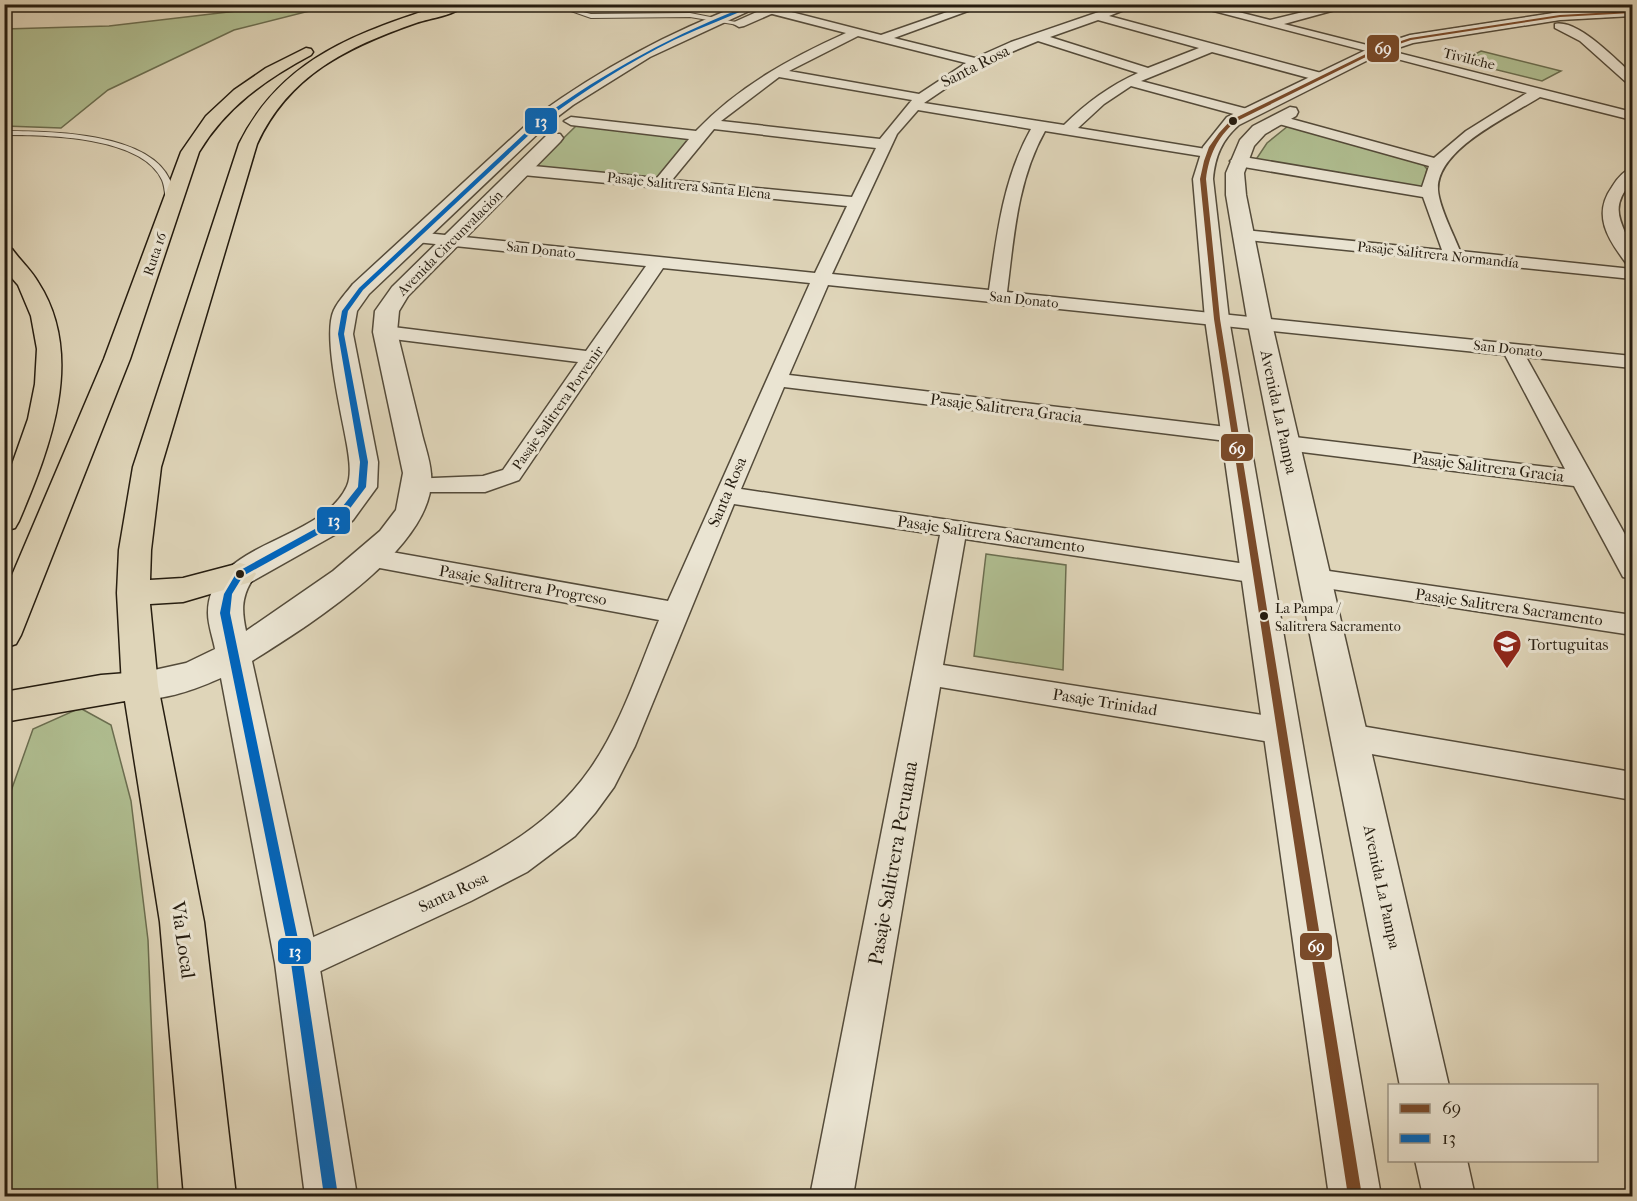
<svg xmlns="http://www.w3.org/2000/svg" width="1637" height="1201" viewBox="0 0 1637 1201" font-family="'IM FELL French Canon',serif">
  <rect width="100%" height="100%" fill="#dfd5b9"/>
  <filter id="stains"><feTurbulence type="fractalNoise" baseFrequency=".00333" numOctaves="4"/><feColorMatrix values="0 0 0 0 .2 0 0 0 0 .09 0 0 0 0 .02 0 0 0 .5 -.17"/></filter>
  <radialGradient id="worn" r=".72"><stop offset=".6" stop-color="#630" stop-opacity="0"/><stop offset="1" stop-color="#630" stop-opacity=".3"/></radialGradient>
  <path fill="#b0be91" stroke="#6b6e50" stroke-width="1.5" d="M333 5 234 30 108 90 61 128 5 126V29L109 26 272 7Z
    M1481 51 1561 71 1542 81 1461 61Z
    M584 125 684 136 689 140 663 175 649 179 539 168 536 165 576 126Z
    M1288 126 1422 163 1427 169 1423 187 1255 161 1267 143Z
    M986 554 1066 565 1063 670 974 656Z
    M80 708 111 725 131 801 148 940 158 1196H5V808L33 729Z"/>
  <g fill="none" stroke-linecap="round" stroke-linejoin="round">
    <g stroke="#544b3a" stroke-width="2">
      <path id="service" d="M583 4H590L579 11 591 14 690 13 741 23 738 25 690 17 591 18 571 11Z
        M4 131C48 131 149 132 170 180 172 187 173 196 174 203L170 205 166 203C165 196 165 187 162 180 142 136 46 135 4 135Z"/>
    </g>
    <g stroke="#544b3a" stroke-width="3">
      <path id="minor" d="M749 4H760L881 35 970 4H987L894 38 975 58 1011 42 1122 4H1139L1109 16 1325 74 1326 77 1320 81 1212 52 1141 81 1251 110V116H1241L1131 86 1104 104 1078 128 1212 150 1214 153 1212 156 1207 157 1045 131C1017 181 1014 237 1007 292L1632 356V368L1526 357 1632 547V579L1623 577 1574 486 1286 450 1278 448 1275 443 1278 438 1286 436 1565 469 1505 355 828 285 789 375 1235 428 1243 430 1246 435 1243 440 1235 442 784 387 741 489 1266 567 1270 574 1266 581 1257 583 965 539 943 665 1282 718 1293 722 1297 731 1293 740 1282 744 940 687 853 1196H810L940 535 734 504 635 746 614 787 595 813 575 836 527 872 471 901 310 976 297 981 284 976 279 963 284 950C327 931 370 912 413 893 481 862 546 832 590 769 620 727 639 668 659 620L369 566 360 563 356 557 360 551 369 548 668 601 810 283 663 268 519 480 485 492H417L409 489 405 484 409 479 483 476 503 470 578 362 385 338 378 336 375 332 378 328 385 326 586 351 646 266 416 242 407 237 416 232 815 273 847 206 523 175 515 170 523 165 657 178 689 139 571 125 564 121 571 117 696 131C738 87 790 58 846 33L749 8ZM1098 20 1199 48 1148 68 1050 37ZM858 36 966 63 919 94 789 71ZM1038 41 1138 73C1111 85 1086 103 1064 125L924 103 980 65ZM779 77 912 100 880 139 721 121ZM918 110 1031 129C1003 179 997 234 989 290L832 274 897 134ZM714 129 876 148 852 197 672 180Z
        M1187 4H1207L1270 20 1336 4H1357L1284 24 1632 112V120L1540 97C1510 116 1436 149 1438 190 1439 207 1454 235 1460 251L1632 269V279L1238 239 1235 235 1244 230 1442 250 1423 197 1238 166 1230 161 1238 156 1422 187 1429 166 1272 122 1270 119 1277 115 1434 158 1466 131 1527 93Z
        M1544 4H1561L1585 14 1579 17Z
        M1555 24C1578 19 1616 60 1632 74V84L1627 83 1580 41 1555 28Z
        M1632 168V182C1600 216 1636 232 1632 264L1626 263C1608 239 1592 215 1612 187 1617 179 1623 171 1632 168Z
        M1315 569 1632 615V635L1306 585 1302 578 1306 571Z
        M1349 724 1632 772V800L1349 750 1338 746 1334 737 1338 728Z"/>
    </g>
    <g stroke="#544b3a" stroke-width="3">
      <path id="tertiary" d="M744 4H764L650 57 573 105 548 124 369 294 357 311 353 334 378 462 377 487 353 520 338 533 251 582C241 599 242 612 246 631L333 571 380 531 396 510 403 473 373 332 375 311 392 287 548 134H560L563 138 560 142 408 296 399 311 397 332C405 365 413 397 421 430 424 444 430 459 431 474 438 546 306 627 252 661L319 963 357 1196H305L275 963 221 678C194 690 155 705 127 696L122 686 127 676 186 663 215 649C213 638 208 625 208 613 208 541 321 543 347 486 352 475 349 457 347 445 342 415 322 335 334 310 338 301 347 292 353 284L536 116C601 69 669 32 744 4Z
        M775 4H794L744 26 739 27 732 23Z
        M1632 8V16L1560 20 1413 43 1380 54 1239 125C1222 140 1215 156 1213 179L1229 319 1381 1196H1329L1205 319 1193 179 1203 147 1227 117 1370 48 1410 35 1560 12Z
        M1290 107 1296 108 1298 112 1296 116 1265 134 1254 146 1244 173 1246 195 1272 324 1449 1086H1400L1248 324 1226 195V173L1240 140 1253 126Z
        M1415 1160H1467L1475 1196H1423Z"/>
    </g>
    <g stroke="#261d10" stroke-width="3">
      <path id="primary" d="M140 672 153 676 158 686 204 922 236 1196H184L160 922 125 701 4 722V692L101 675Z"/>
    </g>
    <g stroke="#261d10" stroke-width="3">
      <path id="motorway" d="M446 4H467C456 15 431 18 416 23 347 47 289 75 257 144L161 467 151 550 150 580 183 578 240 563 251 566 256 574 251 582 183 602 150 604 158 686 153 696 140 700 127 696 122 686 117 593 119 550 133 467 239 144C282 57 359 32 446 4Z
        M306 48 311 49 313 52 311 55C266 79 226 107 199 152L130 359 21 635 16 644 4 648V594L104 359 181 152 206 116 234 90 266 68Z
        M4 248 12 249C20 260 31 270 38 282 86 356 50 448 19 521L15 528 4 531V487L28 419 35 384 37 349 31 316 18 285 4 269Z"/>
    </g>
    <use href="#service" fill="#eae4d2" fill-rule="evenodd"/>
    <use href="#minor" fill="#eae4d2" fill-rule="evenodd"/>
    <use href="#tertiary" fill="#eae4d2" fill-rule="evenodd"/>
    <use href="#primary" fill="#dfd5b9" fill-rule="evenodd"/>
    <use href="#motorway" fill="#dfd5b9" fill-rule="evenodd"/>
    <g stroke="#eae4d2" stroke-width="5">
      <path id="bus-1" d="M1632 11V13L1560 17 1411 40 1376 52 1235 122C1217 138 1209 155 1206 179L1220 319 1362 1196H1348L1214 319 1200 179 1204 161 1209 147 1219 133 1231 120 1374 50 1410 38 1560 15Z"/>
    </g>
    <g stroke="#eae4d2" stroke-width="5">
      <path id="bus-2" d="M753 4H759C731 16 702 27 674 40 628 63 585 90 544 121L363 290 348 311 344 334 368 462 366 487 345 515 330 528 243 576 232 594 230 613 303 963 338 1196H324L291 963 220 613 224 594 237 572 324 524 339 511 358 487 360 462 338 334 342 311 359 288 540 119C606 71 676 33 753 4Z"/>
    </g>
    <use href="#bus-1" fill="#7a4b2a" fill-rule="evenodd"/>
    <use href="#bus-2" fill="#0065bd" fill-rule="evenodd"/>
  </g>
  <defs>
    <g id="school-pin" transform="scale(1.5)"><path d="M0 17L-7.5 6A9.5 9.5 0 1 1 7.5 6Z" fill="#8f2418" stroke="#eae4d2"/><path d="M0-5L7-2L0 1L-7-2ZM-4 1L0 2.5L4 1V4Q0 6-4 4Z" fill="#fff"/></g>
  </defs>
  <g fill-rule="evenodd">
    <use href="#school-pin" x="1507" y="644"/>
  </g>
  <g fill="#261d10" stroke="#eae4d2" stroke-width="2">
    <circle cx="1233" cy="121" r="5"/>
    <circle cx="240" cy="574" r="5"/>
    <circle cx="1264" cy="616" r="5"/>
  </g>
  <g text-anchor="middle" dominant-baseline="central" stroke-width="6" stroke-linejoin="round" paint-order="stroke">
    <g font-size="14" fill="#261d10" stroke="#eae4d2">
      <text transform="translate(1469 59) rotate(14)">Tiviliche</text>
      <text transform="translate(689 186) rotate(6)">Pasaje Salitrera Santa Elena</text>
      <text transform="translate(450 243) rotate(-45)">Avenida Circunvalación</text>
      <text transform="translate(541 250) rotate(6)">San Donato</text>
      <text transform="translate(155 254) rotate(-71)">Ruta 16</text>
      <text transform="translate(1438 255) rotate(6)">Pasaje Salitrera Normandía</text>
      <text transform="translate(1024 300) rotate(6)">San Donato</text>
      <text transform="translate(1508 349) rotate(6)">San Donato</text>
      <text transform="translate(558 408) rotate(-55)">Pasaje Salitrera Porvenir</text>
    </g>
    <g font-size="14" fill="#261d10" stroke="#eae4d2" text-anchor="start">
      <text x="1275" y="608">La Pampa /<tspan x="1275" dy="18">Salitrera Sacramento</tspan></text>
    </g>
    <g font-size="16" fill="#261d10" stroke="#eae4d2">
      <text transform="translate(975 66) rotate(-27)">Santa Rosa</text>
      <text transform="translate(1006 408) rotate(7)">Pasaje Salitrera Gracia</text>
      <text transform="translate(1279 412) rotate(78)">Avenida La Pampa</text>
      <text transform="translate(1488 467) rotate(7)">Pasaje Salitrera Gracia</text>
      <text transform="translate(727 492) rotate(-67)">Santa Rosa</text>
      <text transform="translate(991 534) rotate(8)">Pasaje Salitrera Sacramento</text>
      <text transform="translate(523 585) rotate(10)">Pasaje Salitrera Progreso</text>
      <text transform="translate(1509 607) rotate(8)">Pasaje Salitrera Sacramento</text>
      <text transform="translate(1105 702) rotate(9)">Pasaje Trinidad</text>
      <text transform="translate(1382 887) rotate(78)">Avenida La Pampa</text>
      <text transform="translate(453 892) rotate(-25)">Santa Rosa</text>
    </g>
    <g font-size="16" fill="#261d10" stroke="#eae4d2" text-anchor="start">
      <text x="1528" y="644">Tortuguitas</text>
    </g>
    <g font-size="20" fill="#261d10" stroke="#eae4d2">
      <text transform="translate(893 863) rotate(-80)">Pasaje Salitrera Peruana</text>
      <text transform="translate(183 940) rotate(82)">Vía Local</text>
    </g>
  </g>
  <g stroke="#eae4d2" stroke-width="2">
    <rect x="1366" y="34" width="34" height="29" rx="6" fill="#7a4b2a"/>
    <rect x="524" y="107" width="34" height="28" rx="6" fill="#0065bd"/>
    <rect x="1220" y="433" width="34" height="29" rx="6" fill="#7a4b2a"/>
    <rect x="316" y="506" width="35" height="29" rx="6" fill="#0065bd"/>
    <rect x="1299" y="932" width="34" height="29" rx="6" fill="#7a4b2a"/>
    <rect x="277" y="937" width="35" height="28" rx="6" fill="#0065bd"/>
  </g>
  <g font-size="16" text-anchor="middle" font-weight="bold" fill="#fff">
    <text x="1383" y="54">69</text>
    <text x="541" y="127">13</text>
    <text x="1237" y="454">69</text>
    <text x="334" y="526">13</text>
    <text x="1316" y="952">69</text>
    <text x="295" y="957">13</text>
  </g>
  <rect width="1637" height="1201" fill="none" stroke="#dfd5b9" stroke-width="24"/>
  <rect x="6" y="6" width="1625" height="1189" fill="none" stroke="#261d10" stroke-width="3"/>
  <rect x="12" y="12" width="1613" height="1177" fill="none" stroke="#261d10" stroke-width="1.5"/>
  <rect x="1388" y="1084" width="210" height="78" fill="#eae4d2" stroke="#9c9484" stroke-width="1.5"/>
  <rect x="1400" y="1104" width="30" height="9" fill="#7a4b2a" stroke="#9c9484" stroke-width="1.5"/>
  <text x="1442" y="1114" font-size="18" fill="#261d10">69</text>
  <rect x="1400" y="1134" width="30" height="9" fill="#0065bd" stroke="#9c9484" stroke-width="1.5"/>
  <text x="1442" y="1144" font-size="18" fill="#261d10">13</text>
  <rect width="100%" height="100%" filter="url(#stains)"/>
  <rect width="100%" height="100%" fill="url(#worn)"/>
</svg>
